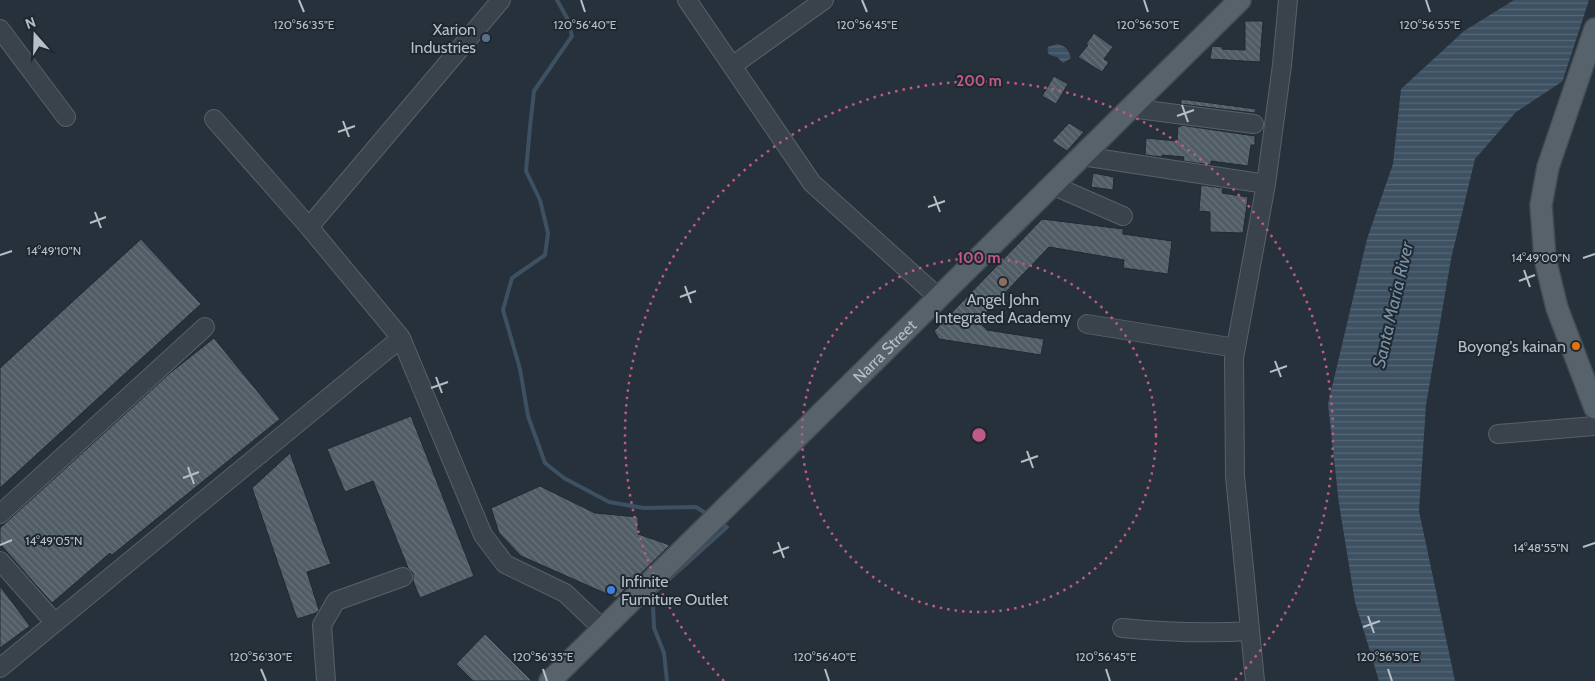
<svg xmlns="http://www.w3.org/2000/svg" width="1595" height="681" viewBox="0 0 1595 681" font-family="Cabin,sans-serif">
  <defs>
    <pattern id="water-rules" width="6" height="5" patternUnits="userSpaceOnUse" patternTransform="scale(1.25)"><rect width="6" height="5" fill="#3d5162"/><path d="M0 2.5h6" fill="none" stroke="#576877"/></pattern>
    <pattern id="building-back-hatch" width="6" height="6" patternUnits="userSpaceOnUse" patternTransform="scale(1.25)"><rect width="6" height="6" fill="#505c66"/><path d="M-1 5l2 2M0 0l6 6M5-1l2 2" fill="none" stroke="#67727a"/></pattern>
  </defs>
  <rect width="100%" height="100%" fill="#26313b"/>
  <path fill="url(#water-rules)" d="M1514 0H1595V60L1516 112 1475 159 1451 259 1426 405 1419 511 1455 681H1379L1355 602 1339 504 1328 404 1367 239 1393 164 1401 89 1464 31Z
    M1057 44C1066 46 1068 49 1071 58L1063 63 1057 57C1051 55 1046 55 1048 47Z"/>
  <path fill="#26313b" d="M1589 0H1595V63L1561 86Z"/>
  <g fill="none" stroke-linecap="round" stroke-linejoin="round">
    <path stroke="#3d5162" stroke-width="4" d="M557 0 567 18 572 36 534 91 530 127 526 171 540 200 548 233 545 255 512 278 503 310 520 369 528 416 545 463 564 478 609 502 644 508 696 507 707 514
      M667 681 664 653 654 628 653 604 655 592 727 527 720 523"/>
  </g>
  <path fill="url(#building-back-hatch)" stroke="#212a32" d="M1245 21H1263L1260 62 1210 59 1212 46 1223 47 1222 49 1245 50Z
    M1094 33 1113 47 1104 59 1109 62 1102 72 1078 57 1088 45 1086 44Z
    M1054 76 1068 84 1056 104 1042 96Z
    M1181 99 1256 109 1255 113 1181 104Z
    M1069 123 1084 132 1067 151 1052 141Z
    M1180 125 1255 136V145H1251L1248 166 1211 161V165L1183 161 1184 157 1162 155V157L1145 155 1146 138 1177 141 1178 126 1180 127Z
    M1093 173 1114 177 1113 190 1091 187Z
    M1201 185 1223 188 1222 193 1248 197 1243 233 1210 232V212L1199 211Z
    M1042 219 1123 229V234L1172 241 1168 274 1123 268 1124 260 1049 247 978 321 987 330 1044 339 1041 355 939 339 934 331Z
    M141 239 201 304 0 488V368Z
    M214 338 280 419 112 555 110 553 52 603 0 544V528L170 373Z
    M411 416 474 576 420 598 413 581V573L408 568 373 481 345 492 327 449Z
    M290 453 331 564 307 572 319 610 316 613 297 619 252 488Z
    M540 486 595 513 638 517V534L670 545 616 598 521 556 499 533 491 508Z
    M0 586 30 626 0 648Z
    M485 634 532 681H473L456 664Z"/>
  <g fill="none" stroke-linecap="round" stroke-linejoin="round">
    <g stroke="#586169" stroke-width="20">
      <path id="minor" d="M687 0 812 183 938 297
        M0 29 66 117
        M732 66 824 0
        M1130 108 1254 124
        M214 119 309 227 401 338 483 535 505 564 565 593 602 628
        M1082 156 1266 184
        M1052 185 1123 216
        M309 227 501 0
        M1087 324 1236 348
        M1498 434 1595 426
        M0 514 205 327
        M0 561 55 623
        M1122 628C1165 632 1207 634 1250 631
        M0 668 401 338
        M326 681 322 625 336 601 403 577
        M1255 681 1235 476 1234 358 1266 184 1282 65 1288 0"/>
    </g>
    <g stroke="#434c54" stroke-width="24">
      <g id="major">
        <path d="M1595 29 1548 167 1541 205 1545 259 1557 308 1595 408"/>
        <path id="s1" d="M550 681 1240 0"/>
      </g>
    </g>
    <use href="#minor" stroke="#3a434b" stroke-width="18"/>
    <use href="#major" stroke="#58626b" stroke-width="21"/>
  </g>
  <path fill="none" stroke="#b6bec7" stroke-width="2" d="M299 0 304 12M581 0 585 12M862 0 867 12M1144 0 1148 12M1426 0 1430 12M1182 105 1188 122M1177 116 1194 110M343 121 349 137M338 132 355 126M934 196 940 212M928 207 945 201M95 212 101 228M90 223 106 217M0 255 12 251M1583 258 1595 254M1524 270 1530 287M1519 281 1535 275M685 286 691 303M680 297 696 291M1275 361 1281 377M1270 372 1287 366M436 377 442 393M431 388 448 382M1027 451 1033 468M1021 462 1038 456M188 467 194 484M183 478 199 472M778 542 784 558M0 545 12 540M1583 547 1595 543M773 553 789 547M1368 616 1374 633M1363 627 1380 621M261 669 266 681M543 669 547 681M825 669 829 681M1106 669 1110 681M1388 669 1392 681"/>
  <g fill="none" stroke="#bd5a86" stroke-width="2.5" stroke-dasharray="2.5 5">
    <circle cx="979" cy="435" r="177"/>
    <path d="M724 681A354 354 0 1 1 1234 681"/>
  </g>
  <circle fill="#5c6f8a" stroke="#1f2830" stroke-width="2" cx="486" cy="38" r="5"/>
  <circle fill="#8d6e63" stroke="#1f2830" stroke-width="2" cx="1003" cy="282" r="5"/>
  <circle fill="#e8710a" stroke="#1f2830" stroke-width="2" cx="1576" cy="346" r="5"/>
  <circle fill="#3f7fe0" stroke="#1f2830" stroke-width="2" cx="611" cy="590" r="5"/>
  <g text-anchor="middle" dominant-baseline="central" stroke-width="4" stroke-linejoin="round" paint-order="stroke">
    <g font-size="16" fill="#b6bec7" stroke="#1f2830" text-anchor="end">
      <text x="476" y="29">Xarion<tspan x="476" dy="18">Industries</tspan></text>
      <text x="1003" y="299" text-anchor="middle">Angel John<tspan x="1003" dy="18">Integrated Academy</tspan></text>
      <text x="1566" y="346">Boyong's kainan</text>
      <text x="621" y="581" text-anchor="start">Infinite<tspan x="621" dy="18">Furniture Outlet</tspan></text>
    </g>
    <g font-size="16" fill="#b6bec7" stroke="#1f2830">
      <text stroke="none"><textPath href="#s1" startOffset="470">Narra Street</textPath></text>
    </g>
    <g font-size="18" font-style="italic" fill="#7992a7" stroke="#1f2830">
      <text transform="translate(1393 305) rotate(-77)">Santa Maria River</text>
    </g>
  </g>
  <g font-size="12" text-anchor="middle" fill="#b6bec7" stroke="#1f2830" stroke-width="4" stroke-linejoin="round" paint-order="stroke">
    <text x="304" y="29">120°56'35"E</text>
    <text x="585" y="29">120°56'40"E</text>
    <text x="867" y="29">120°56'45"E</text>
    <text x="1148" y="29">120°56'50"E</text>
    <text x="1430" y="29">120°56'55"E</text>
    <text x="54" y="255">14°49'10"N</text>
    <text x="1541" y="262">14°49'00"N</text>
    <text x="54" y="545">14°49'05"N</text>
    <text x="1541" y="552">14°48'55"N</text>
    <text x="261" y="661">120°56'30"E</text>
    <text x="543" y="661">120°56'35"E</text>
    <text x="825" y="661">120°56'40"E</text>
    <text x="1106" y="661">120°56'45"E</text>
    <text x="1388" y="661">120°56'50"E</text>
  </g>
  <circle cx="979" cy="435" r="8" fill="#bd5a86" stroke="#1f2830" stroke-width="2.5"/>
  <g font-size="15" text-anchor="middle" font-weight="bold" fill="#bd5a86" stroke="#1f2830" stroke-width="4" stroke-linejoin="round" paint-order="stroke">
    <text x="979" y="86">200 m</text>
    <text x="979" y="263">100 m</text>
  </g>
  <g transform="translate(35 35) rotate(340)" stroke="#1f2830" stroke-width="4" paint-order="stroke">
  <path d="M0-4L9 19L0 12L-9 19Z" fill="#b6bec7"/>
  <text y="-8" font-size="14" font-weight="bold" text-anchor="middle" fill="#b6bec7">N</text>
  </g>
</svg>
